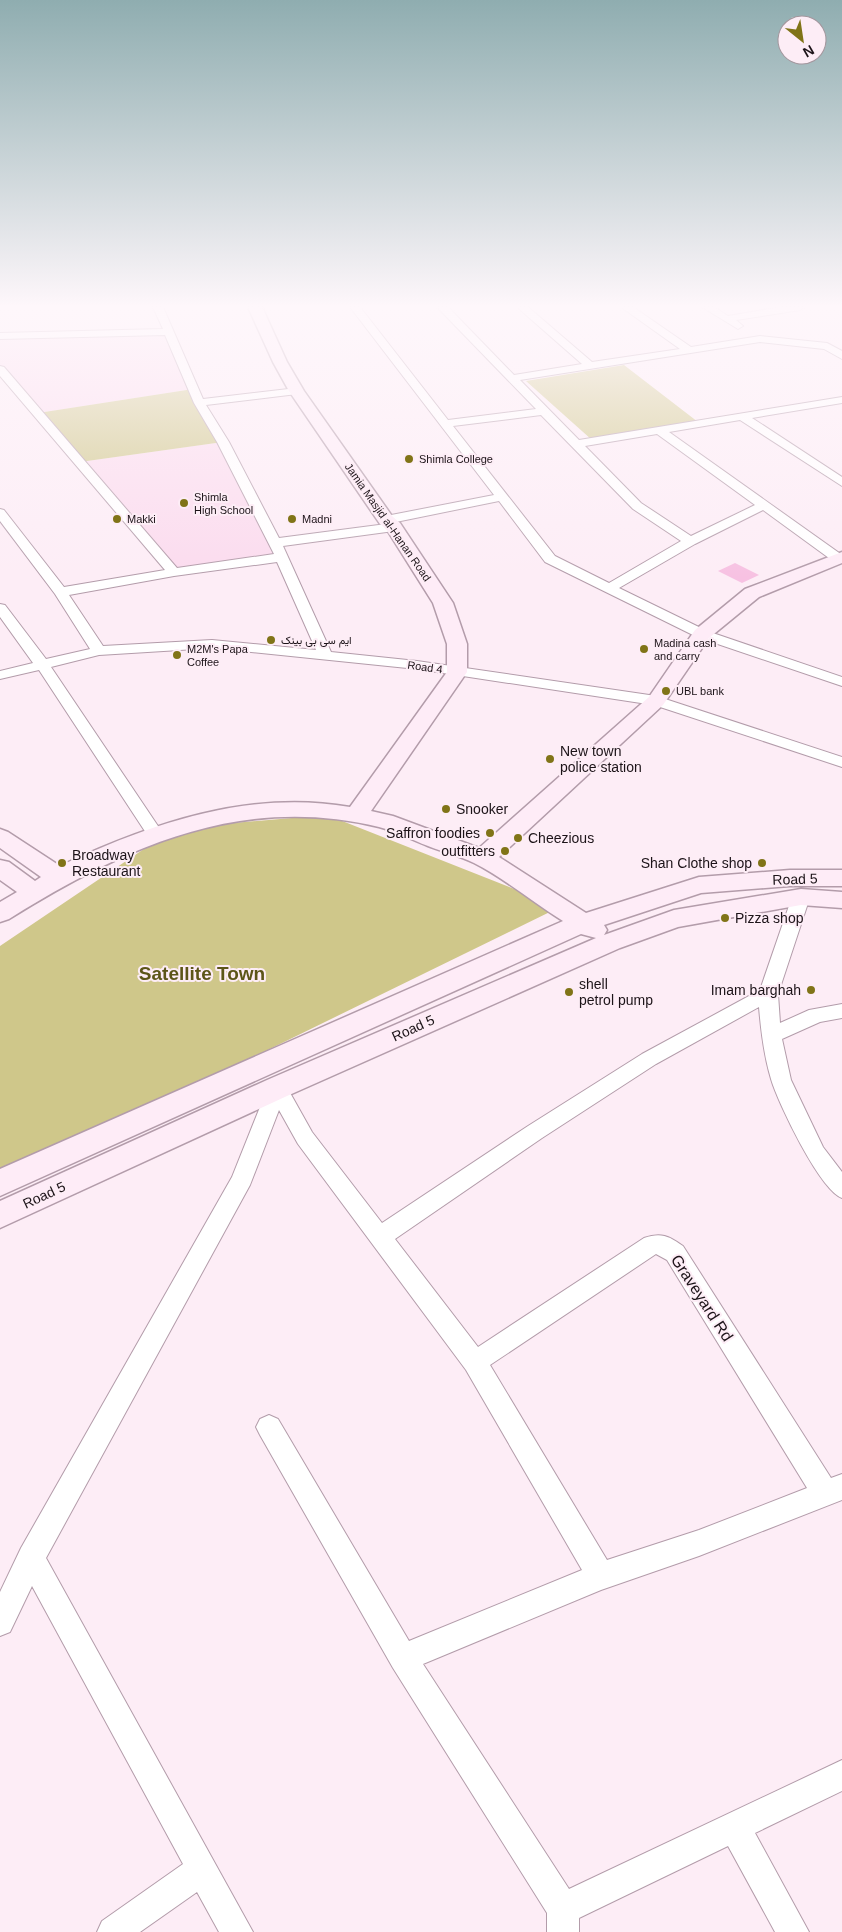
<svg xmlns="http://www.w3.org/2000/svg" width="842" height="1932" viewBox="0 0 842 1932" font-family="Arial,Vazirmatn,sans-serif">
  <rect width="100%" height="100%" fill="#fdedf6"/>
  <path fill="#fbdbee" d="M168 332 193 389 38 413 0 369V336Z
    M223 442 282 557 174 572 80 462Z"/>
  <path fill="#cfc78a" d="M624 365 698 422 592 440 526 381Z
    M193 389 223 442 80 462 38 413Z
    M327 815 560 907 0 1181V946L175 828Z"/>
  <path fill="#f7c1e2" d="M735 563 759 575 742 583 718 571Z"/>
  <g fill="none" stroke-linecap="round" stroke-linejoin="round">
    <g stroke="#b39caa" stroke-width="2">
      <path id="street" d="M153 307H163L203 399 297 388 302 391 297 394 206 405 229 442 279 538 394 523 400 527 394 531 283 546 331 652 417 661 656 696 842 757V767L654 705 417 669 212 648 99 655 51 667 164 835 162 839H150L39 670 0 679V671L33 663 0 617V604L5 605 46 659 90 649 55 594 0 521V509L4 510 64 587 165 570 0 376V366L4 367 177 568 274 554 217 442 194 403 165 335 0 339V333L163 329ZM277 562 316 650 212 640 103 646 69 595 174 576Z
        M350 307H360L448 420 536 409 437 307H448L514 375 582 364 517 307H528L592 362 680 349 621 307H633L691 347 760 336 827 343 842 351V359L824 349 760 342 520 380 579 440 842 397V403L752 418 842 477V486L740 420 669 432 842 555V561H833L763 510 695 544 619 588 707 631 842 677V686L697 637 545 562 499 501 386 524 382 523 380 520 386 516 494 495ZM541 415 633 509 681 541 609 583 555 556 453 426ZM657 434 755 505 691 536 641 503 585 446Z
        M702 307H714L728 316 781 307H805L800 310 736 320 743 326 738 329Z
        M801 891 807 893 810 897 778 994 780 1023 809 1010 842 1004V1018L820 1022 782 1039 791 1080 823 1147 842 1172V1198C820 1190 778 1103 771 1079 764 1056 761 1031 759 1007L656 1064 542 1138 395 1239 478 1347 644 1238C661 1232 669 1236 683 1246L831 1478 842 1474V1500L699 1556 601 1590 423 1664 569 1889 842 1760V1791L755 1833 809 1932H775L728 1846 579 1918V1932H547V1913L393 1668 260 1435 256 1427 260 1419 269 1415 278 1419 409 1641 582 1570 466 1370 298 1144 279 1110 250 1185 46 1558 253 1932H219L197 1892 140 1932H97L102 1921 183 1864 32 1586 10 1632 0 1636V1592L21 1548 232 1177 270 1082 277 1080 284 1082 312 1132 382 1223 528 1126 642 1054 760 990 792 897 795 893ZM656 1254 667 1260 807 1488 699 1530 607 1560 490 1365Z"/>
    </g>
    <g stroke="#b39caa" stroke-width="3">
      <path id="secondary" d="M248 307H262L287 362 304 391 392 516 400 523 453 603 467 644V672L371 811 393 816 479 848 649 697 695 630 745 589 842 552V563L759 597 709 638 663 705 499 857 586 913 699 877 790 870H842V886H790L701 893 604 925 607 930 604 935 674 910 801 889 842 892V908L801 905 678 927 620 948 287 1096 0 1228V1201L267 1080 596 938 581 934 0 1196V1169L563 921C534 903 504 878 474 863 460 856 443 852 428 846 412 840 395 831 379 827 241 793 123 848 9 919L0 922V902L17 892 0 880V860L9 862 35 881 41 877 0 848V829L8 832 60 866C150 824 249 789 350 807L447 672V644L433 603 387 530 380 524 289 391 273 362Z"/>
    </g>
    <use href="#street" fill="#fff" fill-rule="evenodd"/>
    <use href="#secondary" fill="#feecf7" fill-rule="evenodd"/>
  </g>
  <linearGradient id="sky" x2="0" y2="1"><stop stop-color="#8fadb0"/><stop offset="0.53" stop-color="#fef7fb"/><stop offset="1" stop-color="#fef7fb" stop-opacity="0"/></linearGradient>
  <rect width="842" height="578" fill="url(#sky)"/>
  <g fill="#807417" stroke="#fdedf6" stroke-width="2">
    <circle cx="409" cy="459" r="5"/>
    <circle cx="184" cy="503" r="5"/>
    <circle cx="117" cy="519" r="5"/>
    <circle cx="292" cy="519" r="5"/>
    <circle cx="271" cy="640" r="5"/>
    <circle cx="644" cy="649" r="5"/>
    <circle cx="177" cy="655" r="5"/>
    <circle cx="666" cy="691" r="5"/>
    <circle cx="550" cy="759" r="5"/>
    <circle cx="446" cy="809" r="5"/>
    <circle cx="490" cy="833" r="5"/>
    <circle cx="518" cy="838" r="5"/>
    <circle cx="505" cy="851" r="5"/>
    <circle cx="62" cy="863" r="5"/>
    <circle cx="762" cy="863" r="5"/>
    <circle cx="725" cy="918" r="5"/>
    <circle cx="811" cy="990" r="5"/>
    <circle cx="569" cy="992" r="5"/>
  </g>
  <g text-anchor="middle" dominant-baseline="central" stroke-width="4" stroke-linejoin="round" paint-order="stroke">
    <g font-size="11" fill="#1c1318" stroke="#fdedf6" text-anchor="start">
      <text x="419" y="459">Shimla College</text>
      <text x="194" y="497">Shimla<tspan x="194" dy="13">High School</tspan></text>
      <text x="127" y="519">Makki</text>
      <text x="302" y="519">Madni</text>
      <text x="281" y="640">ایم سی بی بینک</text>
      <text x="654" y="643">Madina cash<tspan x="654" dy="13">and carry</tspan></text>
      <text x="187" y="649">M2M's Papa<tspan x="187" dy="13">Coffee</tspan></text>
      <text x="676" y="691">UBL bank</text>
    </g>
    <g font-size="11" fill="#1c1318" stroke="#fdedf6">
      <text transform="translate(388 522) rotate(55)">Jamia Masjid al-Hanan Road</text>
      <text transform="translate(425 667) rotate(8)">Road 4</text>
    </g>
    <g font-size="14" fill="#1c1318" stroke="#fdedf6" text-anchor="start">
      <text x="560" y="751">New town<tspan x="560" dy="16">police station</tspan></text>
      <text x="456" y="809">Snooker</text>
      <text x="480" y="833" text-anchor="end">Saffron foodies</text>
      <text x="528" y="838">Cheezious</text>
      <text x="495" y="851" text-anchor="end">outfitters</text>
      <text x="72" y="855">Broadway<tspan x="72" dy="16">Restaurant</tspan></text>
      <text x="752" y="863" text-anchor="end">Shan Clothe shop</text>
      <text x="735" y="918">Pizza shop</text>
      <text x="579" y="984">shell<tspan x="579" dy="16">petrol pump</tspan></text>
      <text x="801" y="990" text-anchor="end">Imam barghah</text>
    </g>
    <g font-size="14" fill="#1c1318" stroke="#fdedf6">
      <text transform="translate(795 879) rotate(-2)">Road 5</text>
      <text transform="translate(413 1028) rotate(-24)">Road 5</text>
      <text transform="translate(44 1195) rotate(-25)">Road 5</text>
    </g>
    <g font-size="16" fill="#1c1318" stroke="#fdedf6">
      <text transform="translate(702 1298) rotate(57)">Graveyard Rd</text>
    </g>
    <g font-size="19" font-weight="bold" fill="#5c5518" stroke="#fdedf6">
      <text x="202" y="973">Satellite Town</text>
    </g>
  </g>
  <g transform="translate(802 40) rotate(150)"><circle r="24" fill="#fdedf6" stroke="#a3969d"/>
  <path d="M0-4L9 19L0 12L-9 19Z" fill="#807417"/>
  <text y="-8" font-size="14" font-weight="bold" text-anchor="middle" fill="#1c1318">N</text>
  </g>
</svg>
